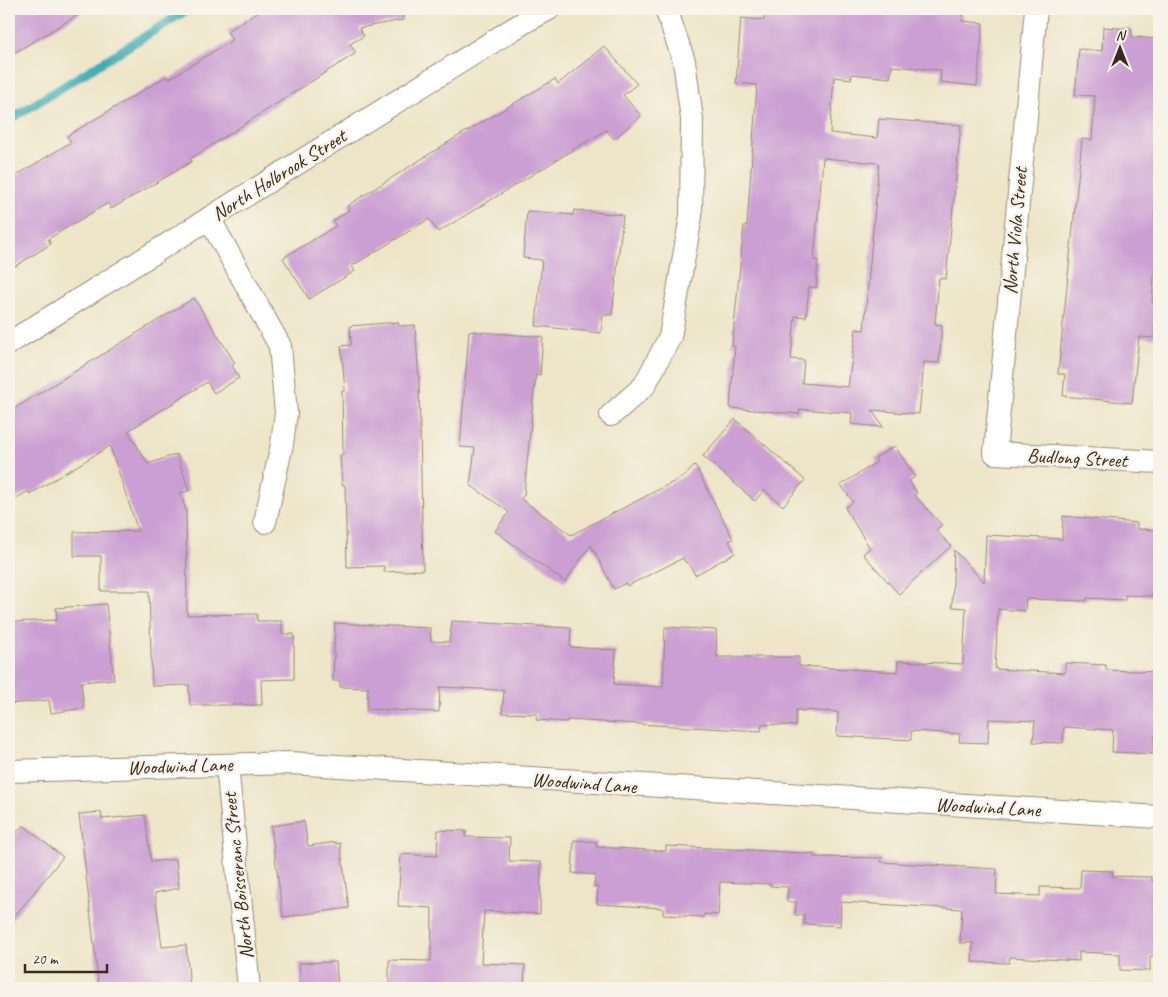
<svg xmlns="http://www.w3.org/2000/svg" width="1168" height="997" viewBox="0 0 1168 997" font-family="Caveat,sans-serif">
  <rect width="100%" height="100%" fill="#f7f3e8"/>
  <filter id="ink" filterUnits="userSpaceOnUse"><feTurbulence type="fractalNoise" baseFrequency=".02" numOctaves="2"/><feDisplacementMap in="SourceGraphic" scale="10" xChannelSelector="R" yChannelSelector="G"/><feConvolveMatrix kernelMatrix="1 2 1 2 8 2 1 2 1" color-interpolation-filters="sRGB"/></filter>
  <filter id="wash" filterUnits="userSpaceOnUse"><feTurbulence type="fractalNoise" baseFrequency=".0096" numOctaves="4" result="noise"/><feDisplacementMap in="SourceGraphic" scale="20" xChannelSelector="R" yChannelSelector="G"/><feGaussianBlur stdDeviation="1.12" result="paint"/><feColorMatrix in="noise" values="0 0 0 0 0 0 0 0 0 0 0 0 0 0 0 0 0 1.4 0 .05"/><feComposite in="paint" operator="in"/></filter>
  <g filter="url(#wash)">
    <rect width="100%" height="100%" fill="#eee5c8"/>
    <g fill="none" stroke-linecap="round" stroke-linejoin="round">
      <path stroke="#3bacb3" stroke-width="9" d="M9 120 189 9"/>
    </g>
    <g id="blocks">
      <path fill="#cb9fd3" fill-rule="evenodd" d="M9 9H88L9 56Z
        M263 9H402L403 20 359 28 364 36 350 44 356 53 190 159 192 161 166 177 111 209 108 203 48 239 51 244 9 270V180L71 142 67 136 167 76 169 79 232 40 227 31Z
        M765 9H923L963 14 962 21 983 23 977 86 940 82 941 70 892 66 890 78 852 74 851 79 834 77 830 133 877 138 879 119 961 125 946 279 939 278 935 324 942 325 939 363 924 362 919 414 872 410 883 427 851 424 852 413 800 409 799 414 730 408 735 346H732L744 226H747L757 85 736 83 741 18 764 20ZM823 158 879 163 864 330 856 329 848 387 802 383 804 360 791 359 795 316 806 317 809 287 816 288 818 260H814Z
        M1103 27 1132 29V37L1159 39V168L1154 218H1159V239H1157L1152 302 1157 303 1154 338 1139 337 1132 403 1063 396 1065 374H1058L1082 139 1092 140 1095 96 1075 95 1079 49 1102 51Z
        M604 46 637 84 623 95 641 116 614 139 606 130 438 232 429 219 352 266 355 271 309 299 283 258 336 226 333 221 349 210 347 206 447 143 555 79 558 84Z
        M574 210 623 215 612 315H603L601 333 536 326 542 260 523 258 527 211 573 215Z
        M194 298 235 363 232 365 239 378 214 393 207 382 128 431 148 464 177 454 189 491 180 493 186 510 187 615 257 614V621H282V634H294V679L261 680 262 705H190L189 685 152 686 149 591H101V556H74V532L138 531 110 446 30 494 28 491 9 503V412Z
        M398 322 399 326 415 325 419 380 423 570 384 572V566L347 567 345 485H342L340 455H343L342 391 345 390 341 346 351 345 350 326Z
        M469 331 543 337 540 375 536 374 534 391 524 495 521 499 571 535 685 476 695 465 733 539 729 541 735 553 695 575 688 562 686 563 683 558 627 586 626 583 614 589 591 545 565 582 495 531 509 512 470 485 475 448 460 447Z
        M735 419 805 480 783 506 764 490 755 501 703 456Z
        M895 446 915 477 909 481 917 493 914 495 942 525 936 530 951 546 899 594 863 554 870 548 845 508 853 502 841 485 877 462 875 458Z
        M1063 516 1137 523V529L1157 530 1152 596 1125 595V600L1087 598V601L1026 599 1025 611 998 609 995 669 1065 673V663L1106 665V670L1159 672V735H1155L1154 754 1112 752 1113 730 1064 727 1063 743 1033 742 1035 721 989 719 988 743 959 742 960 734 911 731V740L837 736 838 712 796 710V726L762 724 761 731 567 720V722L536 720 537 714 502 713 504 691 499 690 440 687 439 712 367 709 368 688 340 687V681H333L335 623 430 628 431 641 449 642 452 621 571 628 570 647 616 650 614 684 663 687 665 627 716 630 717 657H799V666L898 672V661L963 664 966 608 952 607 954 550 984 582 986 535 1062 539Z
        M106 604 114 679 81 682 84 708 51 713 49 700 9 704V622L57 620 56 608Z
        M101 812 102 819 145 815 151 862 176 859 179 888 155 893 162 947 186 945 190 988H99L79 814Z
        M304 821 308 846 336 842V844L340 843 349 908 283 917 271 826Z
        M23 825 63 857 9 923V842Z
        M438 830 466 831 465 837 510 838 509 861 541 862 540 914 484 911 481 963 525 965 524 988H389V960L431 961 432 908 398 906 401 854 437 856Z
        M574 840 597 842 596 847 666 851V846L751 850 814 854V857L882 858 881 862 997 869 996 894 1040 896V887L1080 888 1081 870 1113 871 1112 876 1152 877V881H1156L1155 906H1159V956H1150V971L1120 970V954L1079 952V961L1010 957 1009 963 972 962 973 943H960L962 909 841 902 840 926 804 924V915H795L796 902H787L788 887 770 886 771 884 720 882 718 915 704 914V917L663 915V908L597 904 598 887H594L595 875 572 873Z
        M336 962 338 988H301L299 963Z"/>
    </g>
  </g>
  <g filter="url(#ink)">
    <use href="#blocks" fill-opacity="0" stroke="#948873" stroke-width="1"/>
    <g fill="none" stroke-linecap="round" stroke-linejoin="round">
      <g stroke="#948873" stroke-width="24">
        <path id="street" d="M1036 9 995 453 1159 462
          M209 218 280 346 286 413 282 444 265 522
          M9 343 526 21 549 9
          M611 415 644 386 670 337 691 216 692 119 684 61 666 9
          M227 765 249 988
          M9 771 290 763 1159 817"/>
      </g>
      <use href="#street" stroke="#fff" stroke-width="22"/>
    </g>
  </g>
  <g text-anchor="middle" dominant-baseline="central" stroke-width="4.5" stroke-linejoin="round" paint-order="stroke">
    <g font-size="20" fill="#3b2a1e" stroke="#f7f3e8">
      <text transform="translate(279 175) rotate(-32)">North Holbrook Street</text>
      <text transform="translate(1015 231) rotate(-85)">North Viola Street</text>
      <text transform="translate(1077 458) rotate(3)">Budlong Street</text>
      <text transform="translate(180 766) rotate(-2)">Woodwind Lane</text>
      <text transform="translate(584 783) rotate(4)">Woodwind Lane</text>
      <text transform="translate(988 807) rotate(3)">Woodwind Lane</text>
      <text transform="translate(238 876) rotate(-96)">North Boisseranc Street</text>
    </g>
  </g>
  <rect width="1168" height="997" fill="none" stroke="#f7f3e8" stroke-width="30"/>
  <g transform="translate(1120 48)" stroke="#f7f3e8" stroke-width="4" paint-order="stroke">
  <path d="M0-4L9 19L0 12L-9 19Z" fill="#3b2a1e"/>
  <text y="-8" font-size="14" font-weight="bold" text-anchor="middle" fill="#3b2a1e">N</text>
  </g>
  <path d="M25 964v8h82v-8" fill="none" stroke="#3b2a1e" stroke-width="2.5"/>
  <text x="32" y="964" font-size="15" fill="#3b2a1e" stroke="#f7f3e8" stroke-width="4" paint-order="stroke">20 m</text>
</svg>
